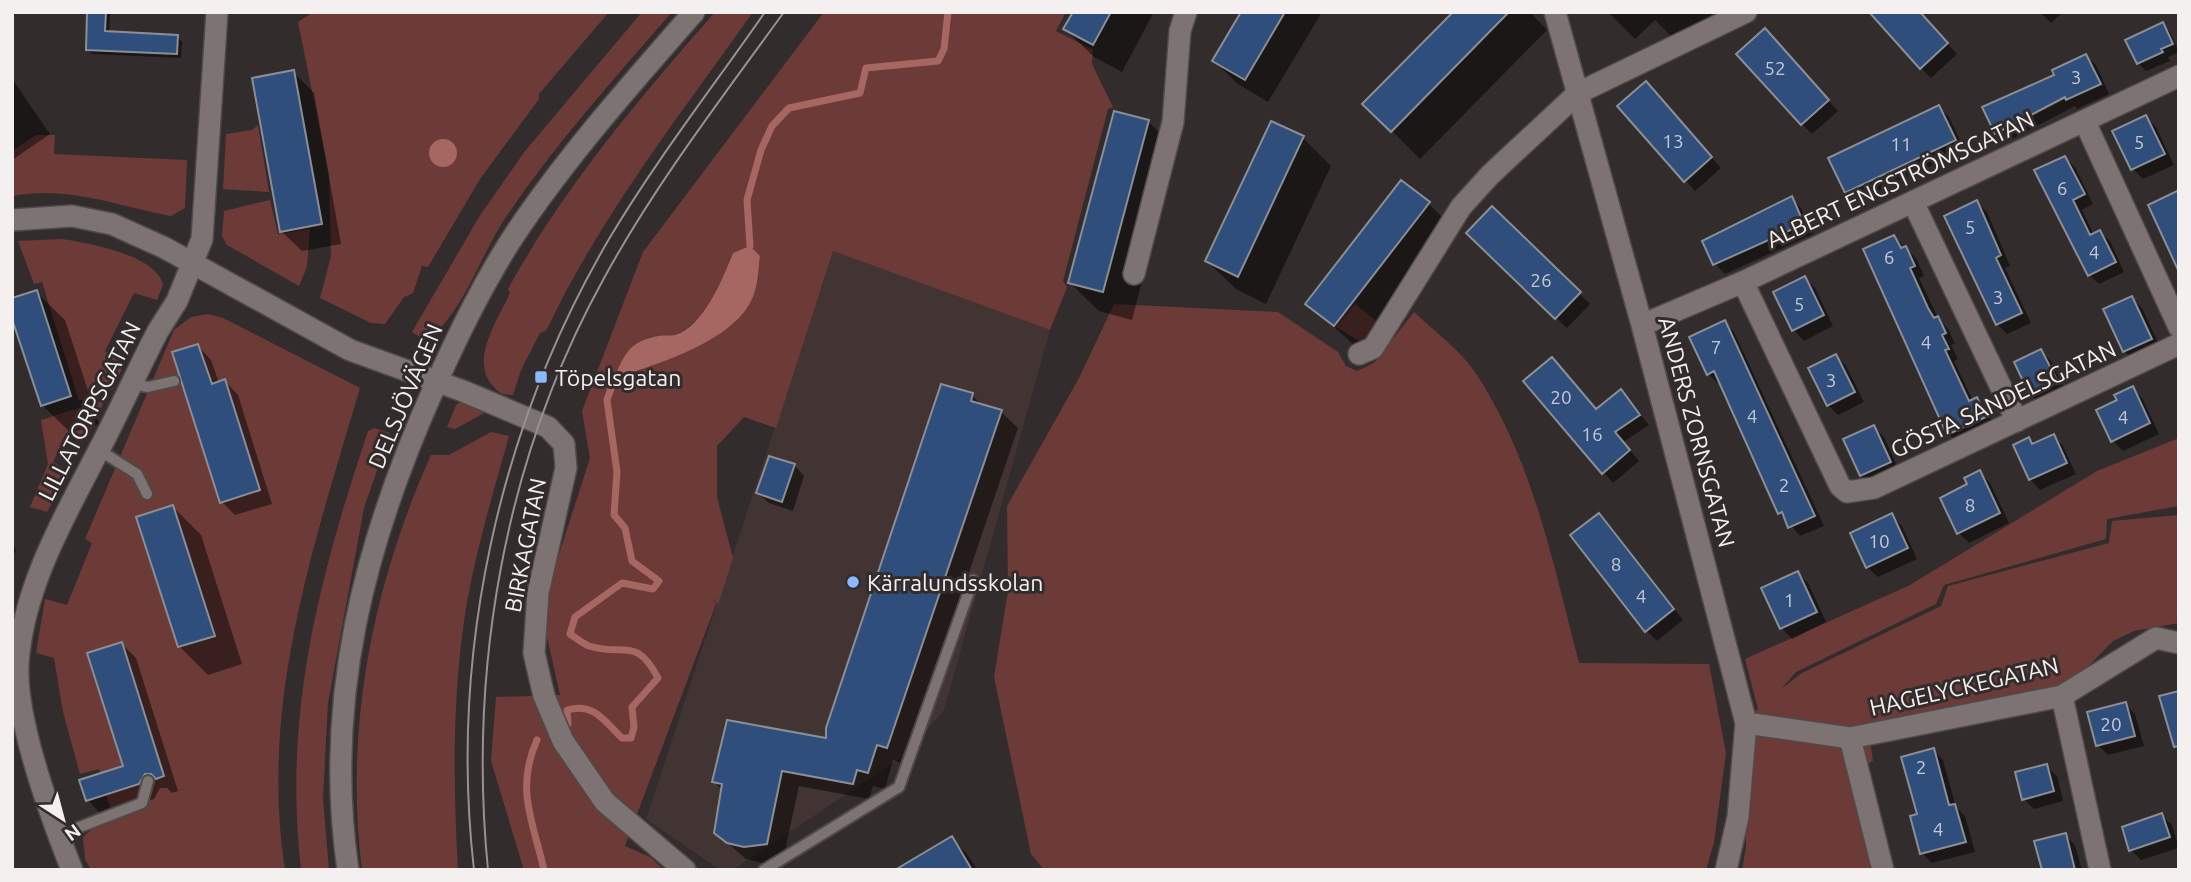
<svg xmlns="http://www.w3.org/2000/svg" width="2191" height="882" viewBox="0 0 2191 882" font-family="Ubuntu,sans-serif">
  <rect width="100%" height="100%" fill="#332c2c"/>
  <path fill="#413432" d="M833 251 1050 330 944 710 906 754 733 870H720L646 819Z"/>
  <path fill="#6c3b37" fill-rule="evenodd" d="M313 12H609L539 94V99L480 179 428 267 422 266 413 293 404 297 385 324 371 323 320 298 331 256 329 175 298 22Z
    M642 12H672C613 80 554 145 504 220 479 258 463 314 426 341L412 332 479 217 525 151Z
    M715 12H753C680 115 600 217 546 331L540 333 521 370 513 395 502 394C464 368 495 326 510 293L508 289C564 187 638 100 715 12Z
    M824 12H1066L1056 31 1093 50 1092 64 1113 107 1108 109 1063 281 1067 287 1050 330 833 251 776 428 744 417 717 446V497L733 558 718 605 712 597 716 604 625 846 650 857 664 870H524L491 761 496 697 560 695 541 610 590 458 582 411 643 252ZM733 253 760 256C754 305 748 309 710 340L644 338C654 337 668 338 677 334 707 320 722 281 733 253Z
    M258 125 269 192 223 189 226 134 252 130Z
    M36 135H55L54 154 187 160 185 208 171 216C118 206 67 185 12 196V151Z
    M270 200 278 234 310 229 307 267 299 286 227 245 222 236 224 211Z
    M62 239C88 243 157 255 163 285L157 300 134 293 105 351 124 364 113 389 79 401 42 282 34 284 18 241Z
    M1114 304 1278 312 1338 352 1346 366 1357 371 1374 363 1414 312C1434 331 1460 350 1475 372 1533 460 1553 563 1579 663L1709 664 1726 753 1714 842 1706 870H1044L1031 854 994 677 1008 591 1007 506 1079 378Z
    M1355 304 1379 323 1366 345 1336 327Z
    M208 314 223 318 360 388C314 544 259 704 285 870H91L85 859 83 837 111 812 99 769 80 774 63 712 54 658 36 653 45 599 67 605 92 543 85 539 174 330 191 317Z
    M101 401 104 402 86 438 69 430 53 462 68 471 47 512 30 507 48 464 41 420Z
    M460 402 486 412 455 429 447 427 456 405Z
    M374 428 390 433 364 508 328 703 323 798 329 870H301C283 714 319 578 368 431Z
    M491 432 509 436C494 490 477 546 467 602 452 690 453 781 458 870H362C344 728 373 584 431 455H449Z
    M2179 438V506L2107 519 2106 539 1944 585 1936 604 1796 672 1781 689 1802 673 1941 606 1948 586 2109 543 2112 521 2179 515V623L2134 631 2113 641 2064 691 1940 708 1897 720 1869 733 1873 761 1847 775 1874 870H1742L1746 847V718L1758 709 1745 659 1910 585 2097 471Z"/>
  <path fill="#a66661" d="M429 153a14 14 0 1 1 28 0a14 14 0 1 1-28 0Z
    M750 246 760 256C758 272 758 289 750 303 729 342 655 366 615 377 624 353 632 340 659 336 664 335 670 336 675 335 704 326 723 278 733 253Z"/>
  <path fill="#0007" d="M89 12H110L109 33 177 37 182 42 181 58 92 54 87 49Z
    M1075 12H1154L1122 72 1094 57 1065 29Z
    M1244 12H1322L1268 102 1238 84 1214 61Z
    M1455 12H1530L1547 30 1420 159 1365 104Z
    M1608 12H1715L1679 44 1655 20 1635 39Z
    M1919 12 1957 54 1931 78 1921 68Z
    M2040 12H2063L2051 23Z
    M2162 24 2170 32 2179 52 2168 57 2170 61 2146 71 2138 63 2128 41Z
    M1778 44 1838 111 1812 134 1802 124Z
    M2086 56 2096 65 2109 94 2077 109 2075 106 2006 142 1998 134 2073 95 2072 92 1996 133 1984 108 2057 76 2054 71Z
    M293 72 314 93 341 244 302 251 281 231Z
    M12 79 50 134 12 160Z
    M1656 94 1721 168 1695 191 1620 106Z
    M1939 107 1949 117 1965 150 1856 202 1846 192Z
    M2146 117 2156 127 2174 165 2143 179 2133 169Z
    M1148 121 1176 150 1132 320 1099 311 1070 283Z
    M1302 137 1331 166 1266 304 1236 289 1207 261Z
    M2065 158 2075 167 2093 204 2082 210 2094 235 2100 232 2110 241 2124 272 2099 284 2089 275 2036 171Z
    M1791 198 1801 208 1813 234 1725 274 1715 264Z
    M1977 202 1987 212 2010 266 2005 268 2031 323 2007 334 1997 324Z
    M1429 204 1457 232 1363 353 1308 304Z
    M1492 209 1590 304 1567 328 1468 233Z
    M1894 237 1916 258 1924 276 1919 278 1938 318 1948 329 1955 344 1951 345 1958 359 1954 361 1973 401 1976 399 1987 410 1995 427 1959 444 1949 434Z
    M1805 278 1815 288 1833 326 1804 341 1794 330 1775 293Z
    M36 292 65 320 99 424 71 433 42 405Z
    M2132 298 2142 308 2161 349 2135 361 2124 351Z
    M1724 322 1734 332 1824 526 1800 536 1780 512 1721 382 1718 383 1708 374Z
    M198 346 211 360 219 383 225 381 238 395 272 504 235 515 222 502Z
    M2041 351 2051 361 2067 393 2042 405 2031 395Z
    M1836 356 1846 366 1864 402 1838 415 1828 405Z
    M1526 381 1597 410 1621 391 1649 425 1623 442 1639 461 1613 483Z
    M2132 388 2142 398 2159 434 2123 451 2113 441 2119 401Z
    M972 395 984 407 1001 412 1018 428 904 764 893 760 885 789 873 786 869 799 799 786 783 860 762 863 746 859 716 833 723 790 714 782 827 740Z
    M1874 427 1884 437 1900 473 1871 486 1861 475Z
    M2053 436 2063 446 2076 474 2040 490 2030 479 2028 440 2033 445Z
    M794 465 804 476 793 511 769 503 758 493Z
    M1980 472 1990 483 2009 523 1969 543 1958 532 1970 485Z
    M173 507 201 535 242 664 208 675 179 646Z
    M1892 516 1902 526 1917 559 1878 577 1867 567Z
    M1609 525 1683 620 1657 641 1647 631Z
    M12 540 16 552 12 554Z
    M1798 573 1808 583 1826 622 1792 639 1782 628 1763 589Z
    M122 644 136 658 178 791 172 793 167 788H160L154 799 102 815 88 800 125 768Z
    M2125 704 2135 714 2144 746 2108 755 2098 745Z
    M1933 750 1943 760 1956 807 1965 816 1975 852 1932 863 1922 853 1919 815Z
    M2046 766 2057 776 2063 801 2034 809 2024 799Z
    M2161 815 2172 825 2179 848 2141 860 2131 850Z
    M2065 835 2075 845 2082 870H2043Z
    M952 839 967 854 977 870H899Z"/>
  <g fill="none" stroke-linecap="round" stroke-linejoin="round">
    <path stroke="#a66661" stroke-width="7" d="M750 246 747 200 761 150 772 126 789 108 860 93 866 68 938 61 944 49 948 12
      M568 724 567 710C594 702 604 721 622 738H631L634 727 632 707 658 678C636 636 625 657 589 646 583 644 576 638 570 634L575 617 622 583 653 589 659 581 632 561 625 528 614 515 617 472 607 400 615 377
      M537 740C515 789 533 821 544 870"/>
  </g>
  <path fill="#304e7b" stroke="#8a8e95" stroke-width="2" d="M87 12H106L105 31 178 35 177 54 86 50Z
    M1073 12H1111L1093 45 1063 29Z
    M1241 12H1285L1245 80 1212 61Z
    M1453 12H1509L1391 132 1362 104Z
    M1869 12H1920L1948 43 1920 69Z
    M2163 22 2173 44 2161 49 2163 52 2137 64 2125 40Z
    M1765 28 1829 100 1801 125 1736 54Z
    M2086 54 2101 84 2066 100 2065 97 1995 134 1982 107 2054 75 2052 70Z
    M294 70 322 224 280 232 252 78Z
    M1646 81 1712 157 1684 182 1617 106Z
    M1939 105 1956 140 1845 193 1828 158Z
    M1114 111 1149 120 1103 292 1068 283Z
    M2146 115 2165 154 2131 170 2112 131Z
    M1271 121 1304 136 1238 277 1205 261Z
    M2065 156 2085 194 2073 200 2090 235 2100 230 2116 262 2088 276 2034 170Z
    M1401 180 1430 202 1334 326 1305 304Z
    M2179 190V272L2148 205Z
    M1792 196 1804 224 1713 265 1702 241Z
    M1977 200 2001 255 1996 258 2022 313 1996 325 1944 216Z
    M1492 206 1581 292 1555 319 1466 233Z
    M1894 235 1901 248 1906 246 1915 266 1910 268 1928 308 1934 318 1938 316 1946 333 1942 335 1949 349 1945 350 1969 401 1977 397 1986 417 1947 435 1863 249Z
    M1805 276 1824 315 1792 331 1773 292Z
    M37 290 71 396 41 406 12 319V298Z
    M2132 296 2152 339 2123 352 2103 309Z
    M1725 320 1815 516 1788 528 1782 512 1778 514 1714 371 1707 375 1689 337Z
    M198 344 212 384 225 379 260 490 220 503 172 352Z
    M2041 349 2058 382 2030 396 2014 362Z
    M1836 354 1855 392 1827 406 1808 368Z
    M1552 357 1596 409 1621 389 1640 415 1615 432 1630 450 1602 474 1523 381Z
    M941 384 973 393 971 401 1002 410 887 748 877 745 868 773 857 770 853 784 782 771 767 844 744 847 727 843 714 833 722 784 712 782 727 720 826 738V728Z
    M2133 386 2150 423 2111 442 2096 410 2117 400 2114 395Z
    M1874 425 1891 462 1860 476 1843 439Z
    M2054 434 2067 463 2029 480 2013 445 2029 437 2032 444Z
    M769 456 795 464 782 502 756 493Z
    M1980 470 2000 513 1957 534 1940 498 1967 484 1964 478Z
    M173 505 215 636 178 647 136 517Z
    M1599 513 1674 609 1645 632 1570 535Z
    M1892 513 1908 548 1866 568 1850 533Z
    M1798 571 1817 612 1780 629 1761 588Z
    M122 642 164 776 156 779 151 774H145L139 784 86 801 79 780 123 766 87 653Z
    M2179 691V746L2174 747 2159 696Z
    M2126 702 2135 736 2096 746 2087 712Z
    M1934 748 1949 805 1955 804 1966 842 1920 854 1910 816 1917 814 1901 757Z
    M2047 764 2054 791 2022 800 2015 772Z
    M2162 813 2170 837 2129 851 2122 827Z
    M2066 833 2075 870H2042L2034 841Z
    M952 836 972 870H895Z"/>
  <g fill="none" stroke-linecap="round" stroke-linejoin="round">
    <g stroke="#4f4a49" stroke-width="14">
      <path id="service" d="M133 384 148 387 174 381
        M99 450 137 474 147 494
        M59 835 142 803 148 781
        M764 870 899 787 973 580"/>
    </g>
    <g stroke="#4f4a49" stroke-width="24">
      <path id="minor" d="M1555 12 1642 325 1746 723 1738 817 1726 870
        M2085 122 2179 327
        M1913 202 2017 421
        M12 220 72 216 112 224 165 248 350 350 463 391 548 427 564 444 566 468 538 593 534 653 544 696 563 741 605 802 685 870
        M1134 274 1173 122 1180 31 1186 12
        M1743 282 1840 486 1847 492 1874 488 2179 344
        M1642 325 1743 282 2179 76
        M1359 354 1373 348 1461 207 1490 175 1578 93 1746 12
        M2062 696 2100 870
        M1746 723 1850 738 2062 696 2156 638 2179 643
        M1850 738 1883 870
        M72 870C51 817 15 720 18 664 23 586 66 514 101 446 121 408 138 369 158 331L177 301 202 239 217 12"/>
    </g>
    <g stroke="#4f4a49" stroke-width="24">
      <path id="tertiary" d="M348 870C323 700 365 542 434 388 458 335 483 283 515 234 568 155 631 84 694 12"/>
    </g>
    <use href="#service" stroke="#7c7372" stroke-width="10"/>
    <use href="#minor" stroke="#7c7372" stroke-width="21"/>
    <use href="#tertiary" stroke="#7c7372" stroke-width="21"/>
    <path stroke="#979191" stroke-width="2" d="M474 870C449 653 499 427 609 239 656 160 713 87 765 12
      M488 870C468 668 505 458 603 280 654 186 721 99 784 12"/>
  </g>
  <g fill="#8cb9fc" stroke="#332c2c" stroke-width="2.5">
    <rect x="534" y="370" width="14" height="14" rx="3.5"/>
    <circle cx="853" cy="582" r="7"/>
  </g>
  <g text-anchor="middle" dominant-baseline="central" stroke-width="6" stroke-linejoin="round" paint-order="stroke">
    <g font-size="19" fill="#c4c8d3">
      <text x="1775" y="68">52</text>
      <text x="2076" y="77">3</text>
      <text x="1673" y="141">13</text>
      <text x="2139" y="142">5</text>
      <text x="1901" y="144">11</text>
      <text x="2062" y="188">6</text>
      <text x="1970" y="227">5</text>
      <text x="2094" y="252">4</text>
      <text x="1889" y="257">6</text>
      <text x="1541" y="280">26</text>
      <text x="1998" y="297">3</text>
      <text x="1799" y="304">5</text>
      <text x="1926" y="342">4</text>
      <text x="1716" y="347">7</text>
      <text x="1831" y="380">3</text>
      <text x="1561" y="397">20</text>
      <text x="1752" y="416">4</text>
      <text x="2123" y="417">4</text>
      <text x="1592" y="434">16</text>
      <text x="1784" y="485">2</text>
      <text x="1970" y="505">8</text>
      <text x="1879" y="541">10</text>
      <text x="1616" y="564">8</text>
      <text x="1641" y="596">4</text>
      <text x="1789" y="600">1</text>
      <text x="2111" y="724">20</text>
      <text x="1921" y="767">2</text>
      <text x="1938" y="829">4</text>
    </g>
    <g font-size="23" fill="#f5f0f0" stroke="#332c2c">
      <text transform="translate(1900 179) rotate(-25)">ALBERT ENGSTRÖMSGATAN</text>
      <text transform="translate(405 396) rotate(-67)">DELSJÖVÄGEN</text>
      <text transform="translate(2003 399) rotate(-25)">GÖSTA SANDELSGATAN</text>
      <text transform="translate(89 411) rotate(-63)">LILLATORPSGATAN</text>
      <text transform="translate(1697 432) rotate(75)">ANDERS ZORNSGATAN</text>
      <text transform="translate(525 545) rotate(-79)">BIRKAGATAN</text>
      <text transform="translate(1964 686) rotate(-13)">HAGELYCKEGATAN</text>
    </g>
    <g font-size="23" fill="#f5f0f0" stroke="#332c2c" text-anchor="start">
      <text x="555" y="377">Töpelsgatan</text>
      <text x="867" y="582">Kärralundsskolan</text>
    </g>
  </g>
  <rect width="2191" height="882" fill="none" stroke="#f5f0f0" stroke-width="28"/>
  <g transform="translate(63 819) rotate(144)" stroke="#332c2c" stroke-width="5" paint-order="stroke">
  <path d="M0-5L12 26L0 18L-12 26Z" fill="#f5f0f0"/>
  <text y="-10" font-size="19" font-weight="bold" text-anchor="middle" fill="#f5f0f0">N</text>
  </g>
</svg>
